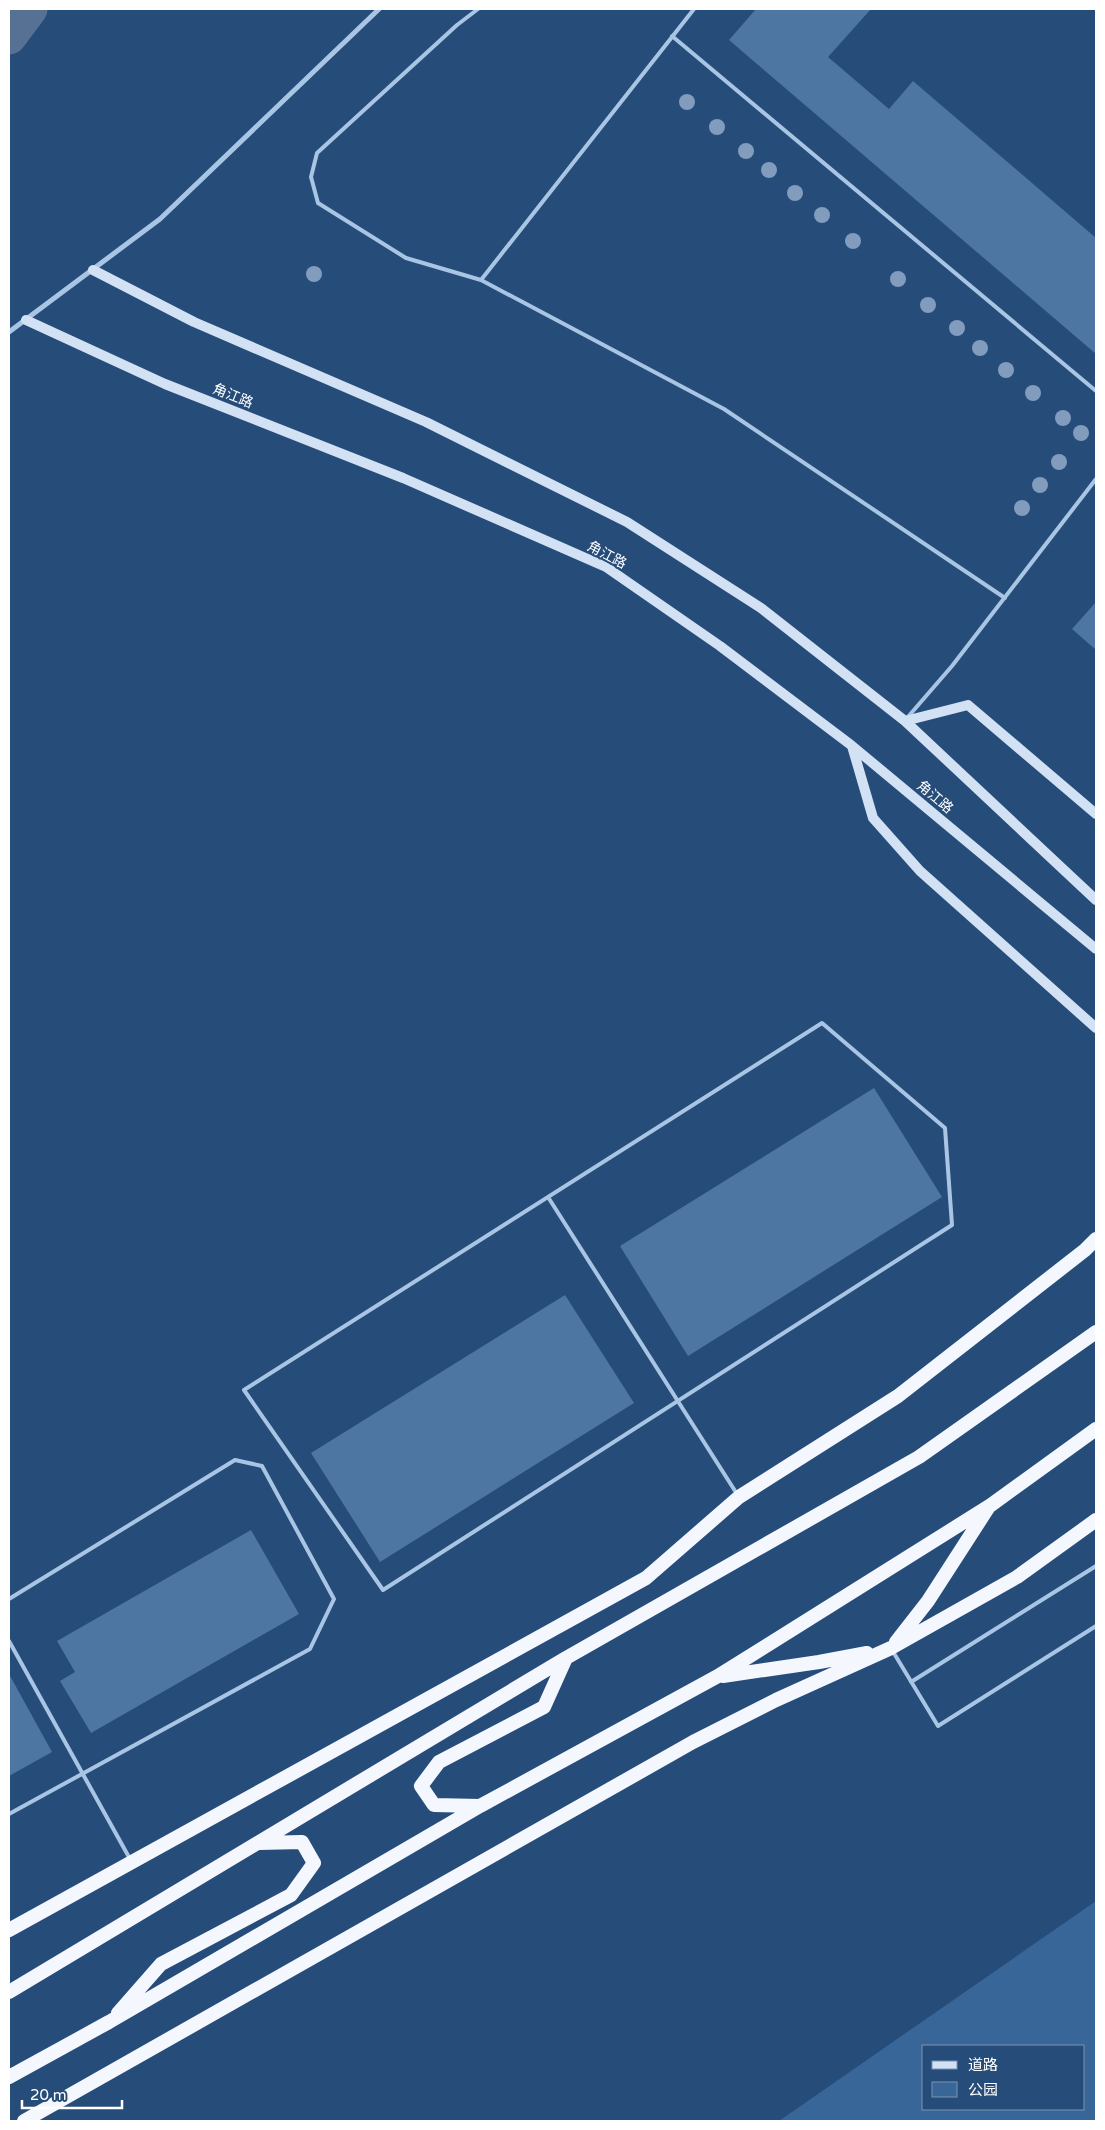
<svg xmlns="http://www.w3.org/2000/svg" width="1105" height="2130" viewBox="0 0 1105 2130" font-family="'Varela Round','Noto Sans SC',sans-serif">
  <rect width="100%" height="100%" fill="#264c7a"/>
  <path fill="#396698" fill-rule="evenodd" d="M1096 1901V2121H779ZM924 2046H1084V2109H924Z"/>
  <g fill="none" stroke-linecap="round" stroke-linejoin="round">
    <path stroke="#567193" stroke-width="35" d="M9 37 30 9"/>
  </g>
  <path fill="#4e76a3" d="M756 9H871L828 57 889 109 913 81 1096 238V354L729 40Z
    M1096 602V650L1072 629Z
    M874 1088 942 1197 688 1356 620 1246Z
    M565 1295 634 1403 380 1562 311 1453Z
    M251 1530 299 1614 91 1733 60 1681 75 1672 57 1641Z
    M9 1674 52 1752 9 1776Z"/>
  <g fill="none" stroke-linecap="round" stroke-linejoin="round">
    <path stroke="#a9c5e4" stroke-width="4" d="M478 9 457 25 317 153 311 177 318 203 406 258 481 280 724 409 1005 598
      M672 36 1096 391
      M481 280 694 9
      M907 718 952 666 1096 479
      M822 1023 945 1128 952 1225 383 1590 244 1390Z
      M548 1197 737 1494
      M9 1599 235 1460 262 1466 334 1599 310 1649 9 1814
      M9 1641 130 1859
      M892 1650 938 1726 1096 1626
      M911 1682 1096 1566"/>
    <path stroke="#a9c5e4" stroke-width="5" d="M9 332 160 219 379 9"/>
    <path stroke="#d2e1f4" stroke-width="10" d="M93 270 194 322 426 422 627 522 761 608 905 721 1096 900
      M26 320 165 384 403 478 606 567 720 646 851 745 1096 949
      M905 721 968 705 1096 814
      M852 746 873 818 920 871 1096 1028"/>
    <path stroke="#f4f8fe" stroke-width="14" d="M896 1642 928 1601 988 1508
      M723 1676 819 1662 867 1653
      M480 1806 434 1805 421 1786 439 1762 544 1707 566 1658
      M9 1930 646 1578 739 1497 898 1396 1085 1250 1096 1239
      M9 1992 566 1658 919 1457 1096 1332
      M118 2013 161 1964 291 1895 314 1863 302 1842 259 1843
      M9 2077 109 2022 480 1806 718 1676 991 1505 1096 1429
      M24 2121 693 1742 776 1700 891 1648 1017 1577 1096 1520"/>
  </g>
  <g fill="#819cbd">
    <circle cx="687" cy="102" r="8"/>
    <circle cx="717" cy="127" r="8"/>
    <circle cx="746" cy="151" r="8"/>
    <circle cx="769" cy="170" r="8"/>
    <circle cx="795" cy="193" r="8"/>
    <circle cx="822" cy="215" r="8"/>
    <circle cx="853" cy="241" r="8"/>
    <circle cx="314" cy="274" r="8"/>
    <circle cx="898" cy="279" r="8"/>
    <circle cx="928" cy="305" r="8"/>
    <circle cx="957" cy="328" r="8"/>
    <circle cx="980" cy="348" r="8"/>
    <circle cx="1006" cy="370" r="8"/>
    <circle cx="1033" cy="393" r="8"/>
    <circle cx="1063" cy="418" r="8"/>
    <circle cx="1081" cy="433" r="8"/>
    <circle cx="1059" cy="462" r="8"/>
    <circle cx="1040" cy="485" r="8"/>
    <circle cx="1022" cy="508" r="8"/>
  </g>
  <g text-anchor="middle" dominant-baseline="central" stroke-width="4" stroke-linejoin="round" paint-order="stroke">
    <g font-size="14" fill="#fff" stroke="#264c7a">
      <text transform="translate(233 396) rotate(22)">角江路</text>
      <text transform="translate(607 555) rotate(28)">角江路</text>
      <text transform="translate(935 797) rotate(40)">角江路</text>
    </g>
  </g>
  <rect width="1105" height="2130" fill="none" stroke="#ffffff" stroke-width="20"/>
  <rect x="922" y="2045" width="162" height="65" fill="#264c7a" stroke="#7d94af"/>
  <rect x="932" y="2061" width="25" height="8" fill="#d2e1f4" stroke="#7d94af"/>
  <text x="968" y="2070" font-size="15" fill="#ffffff">道路</text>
  <rect x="932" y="2082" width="25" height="15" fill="#396698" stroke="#7d94af"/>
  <text x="968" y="2095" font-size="15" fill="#ffffff">公园</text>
  <path d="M22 2100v8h100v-8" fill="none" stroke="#ffffff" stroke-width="2.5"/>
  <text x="30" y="2100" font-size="15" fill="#ffffff" stroke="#264c7a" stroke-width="4" paint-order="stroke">20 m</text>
</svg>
